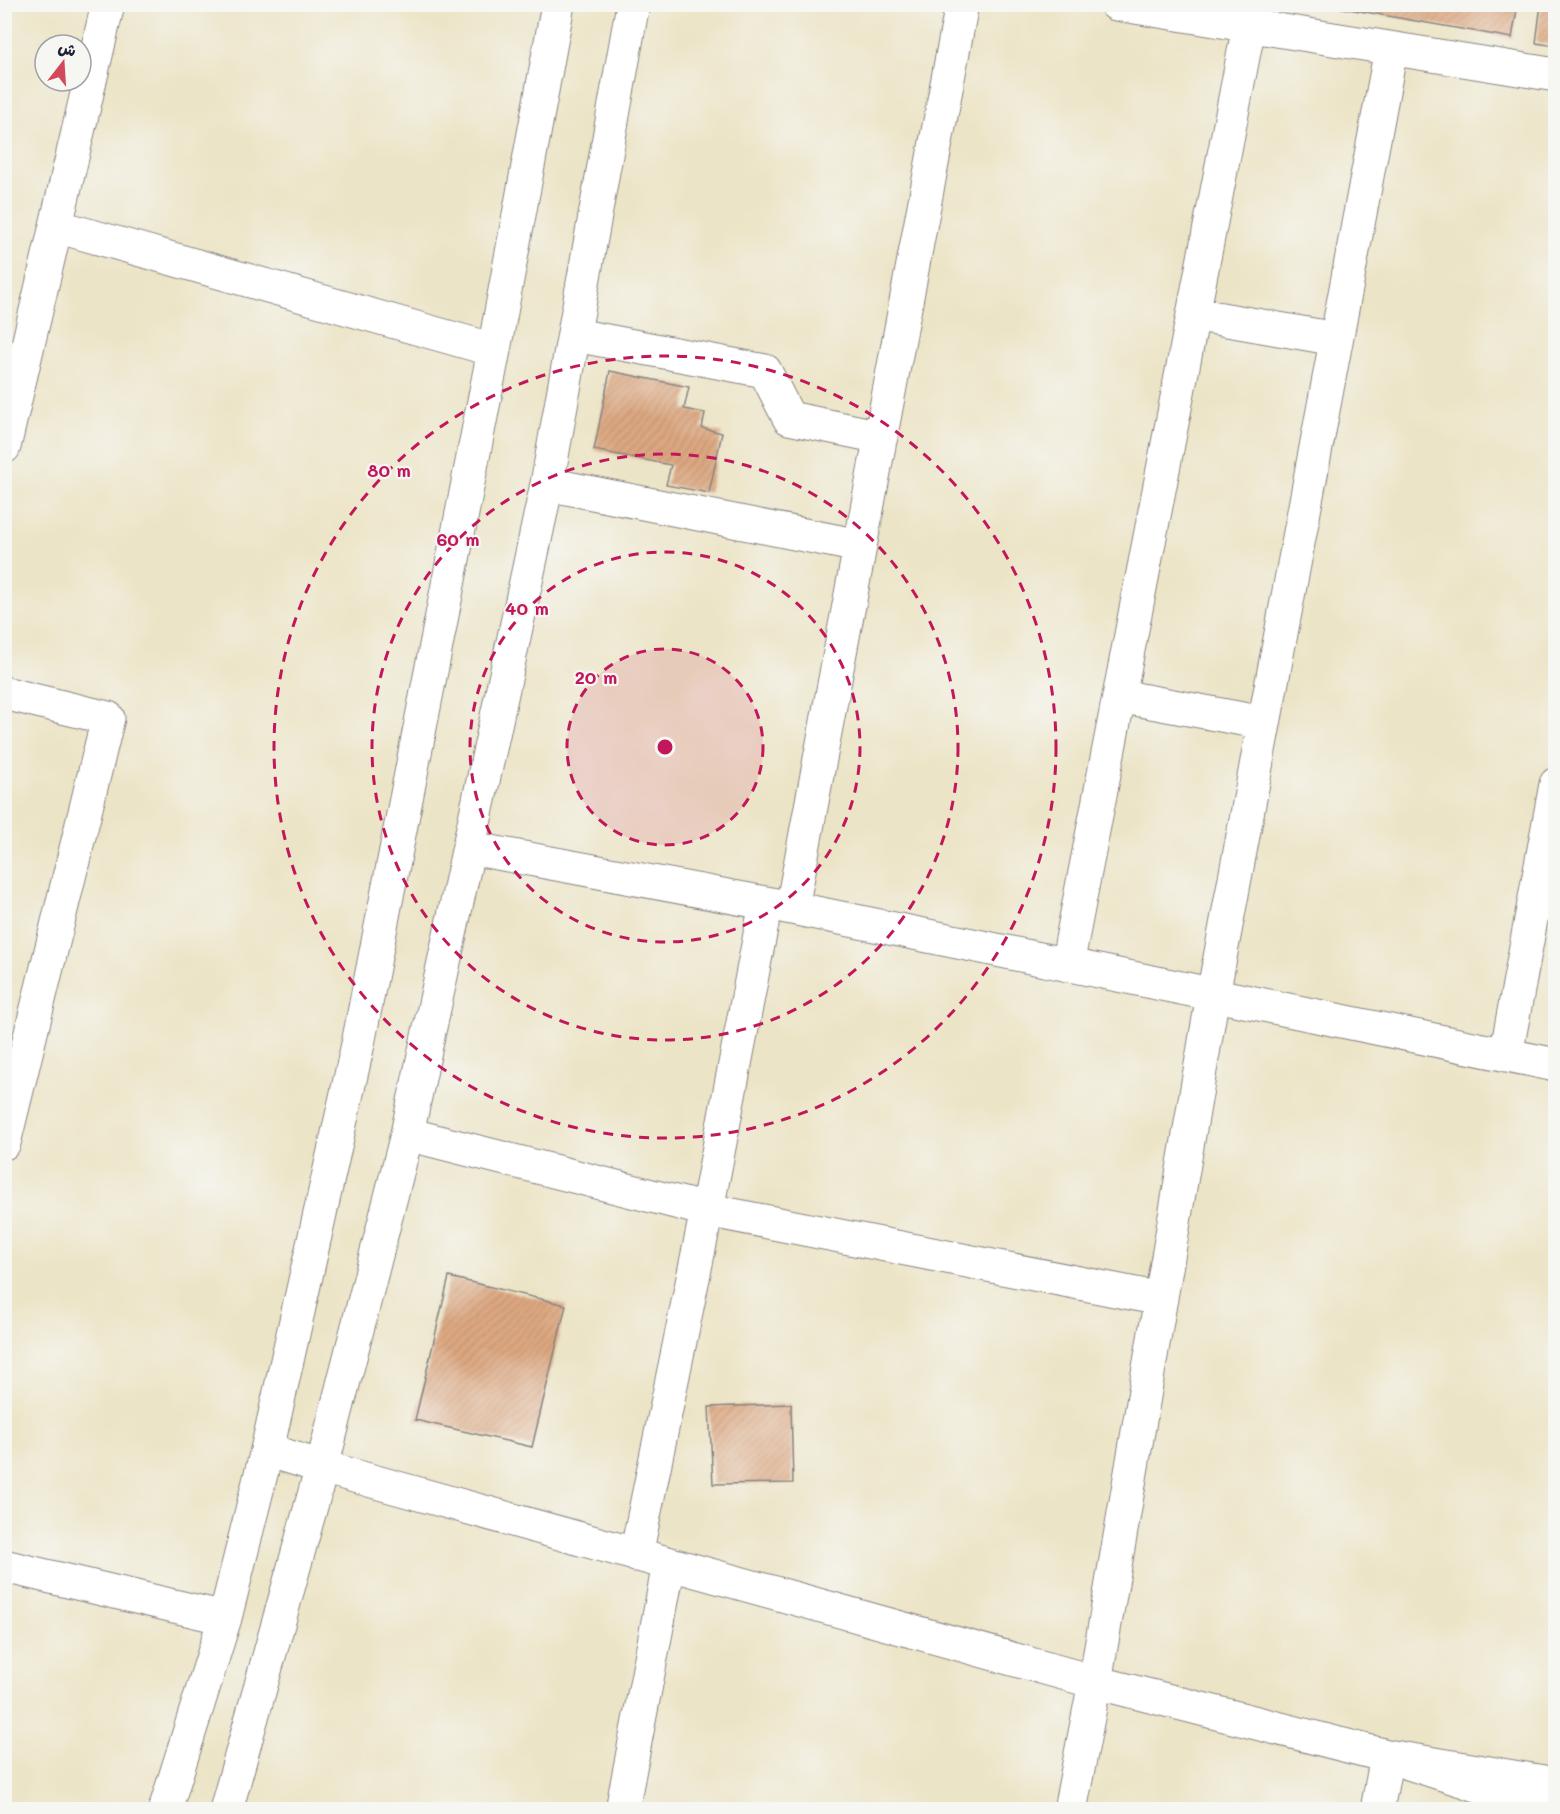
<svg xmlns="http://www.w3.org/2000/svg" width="1560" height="1814" viewBox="0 0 1560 1814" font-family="Mali,'Playpen Sans Arabic',sans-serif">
  <defs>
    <pattern id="building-hatch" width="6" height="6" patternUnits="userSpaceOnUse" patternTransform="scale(1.5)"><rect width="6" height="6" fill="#dda881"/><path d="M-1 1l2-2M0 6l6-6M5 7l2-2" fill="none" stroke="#bd9070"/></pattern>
  </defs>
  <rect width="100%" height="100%" fill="#f6f6f2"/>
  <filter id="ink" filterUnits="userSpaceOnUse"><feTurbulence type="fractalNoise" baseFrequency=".0167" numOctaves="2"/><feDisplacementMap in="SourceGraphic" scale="12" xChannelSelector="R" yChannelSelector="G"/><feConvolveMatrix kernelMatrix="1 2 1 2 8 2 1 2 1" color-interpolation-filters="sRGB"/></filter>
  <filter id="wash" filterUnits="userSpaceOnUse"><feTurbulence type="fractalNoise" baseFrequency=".008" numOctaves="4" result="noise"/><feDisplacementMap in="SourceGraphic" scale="24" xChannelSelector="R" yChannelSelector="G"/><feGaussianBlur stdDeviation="1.35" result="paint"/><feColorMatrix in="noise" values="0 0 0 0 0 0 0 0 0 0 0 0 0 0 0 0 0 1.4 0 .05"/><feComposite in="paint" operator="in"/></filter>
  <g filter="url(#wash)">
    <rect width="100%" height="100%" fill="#ece4c6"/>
    <g id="blocks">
      <path fill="url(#building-hatch)" d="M1320 4H1518L1512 38Z
        M1541 4H1556V46L1536 43Z
        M610 371 689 387 684 409 705 413 702 428 722 433 709 493 666 485 671 465 594 450Z
        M449 1277 566 1305 532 1447 415 1420Z
        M791 1404 793 1483 713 1484 709 1407Z"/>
    </g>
  </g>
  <g filter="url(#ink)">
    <use href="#blocks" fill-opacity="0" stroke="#878380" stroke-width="1.5"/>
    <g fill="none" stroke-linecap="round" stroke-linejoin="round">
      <g stroke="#878380" stroke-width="35">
        <path id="minor" d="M1116 4 1556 75
          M56 226 494 350
          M1193 314 1336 339
          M575 335 765 371 789 418 881 437
          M4 447 108 4
          M547 484 860 546
          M4 693 108 718 4 1143
          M1119 696 1264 723
          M470 848 792 908 1556 1065
          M792 908 962 4
          M1067 965 1249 26
          M1506 1055 1556 784
          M407 1134 707 1210 1161 1299
          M267 1450 322 1467 1095 1682 1387 1756 1377 1810
          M636 1555 707 1210 766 903
          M4 1566 225 1618
          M165 1810 225 1618 267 1450 358 1044 494 350 558 4
          M226 1810 322 1467 407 1134 547 484 633 4
          M622 1810 669 1564
          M1070 1810 1095 1682 1213 995 1391 49
          M1555 1810 1387 1756 1556 1784"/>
      </g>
      <use href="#minor" stroke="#fff" stroke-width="33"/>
    </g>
  </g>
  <circle cx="665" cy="747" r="98" fill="#c2185b" fill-opacity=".12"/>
  <g fill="none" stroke="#c2185b" stroke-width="3" stroke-dasharray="10 8">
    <circle cx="665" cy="747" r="98"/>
    <circle cx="665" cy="747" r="195"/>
    <circle cx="665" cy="747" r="293"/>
    <circle cx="665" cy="747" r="391"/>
  </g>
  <circle cx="665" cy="747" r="9" fill="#c2185b" stroke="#f6f6f2" stroke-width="3"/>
  <g font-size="18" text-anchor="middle" font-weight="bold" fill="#c2185b" stroke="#f6f6f2" stroke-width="4.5" stroke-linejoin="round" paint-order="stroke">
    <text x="389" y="477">80 m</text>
    <text x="458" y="546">60 m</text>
    <text x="527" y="615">40 m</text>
    <text x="596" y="684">20 m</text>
  </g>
  <rect width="1560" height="1814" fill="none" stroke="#f6f6f2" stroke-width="24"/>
  <g transform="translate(63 63) rotate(17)"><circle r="28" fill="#f6f6f2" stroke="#a1a1a9" stroke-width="1.5"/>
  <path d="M0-4.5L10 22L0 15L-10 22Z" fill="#d1495b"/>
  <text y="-9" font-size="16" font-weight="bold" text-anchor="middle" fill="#22223b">ش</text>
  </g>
</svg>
